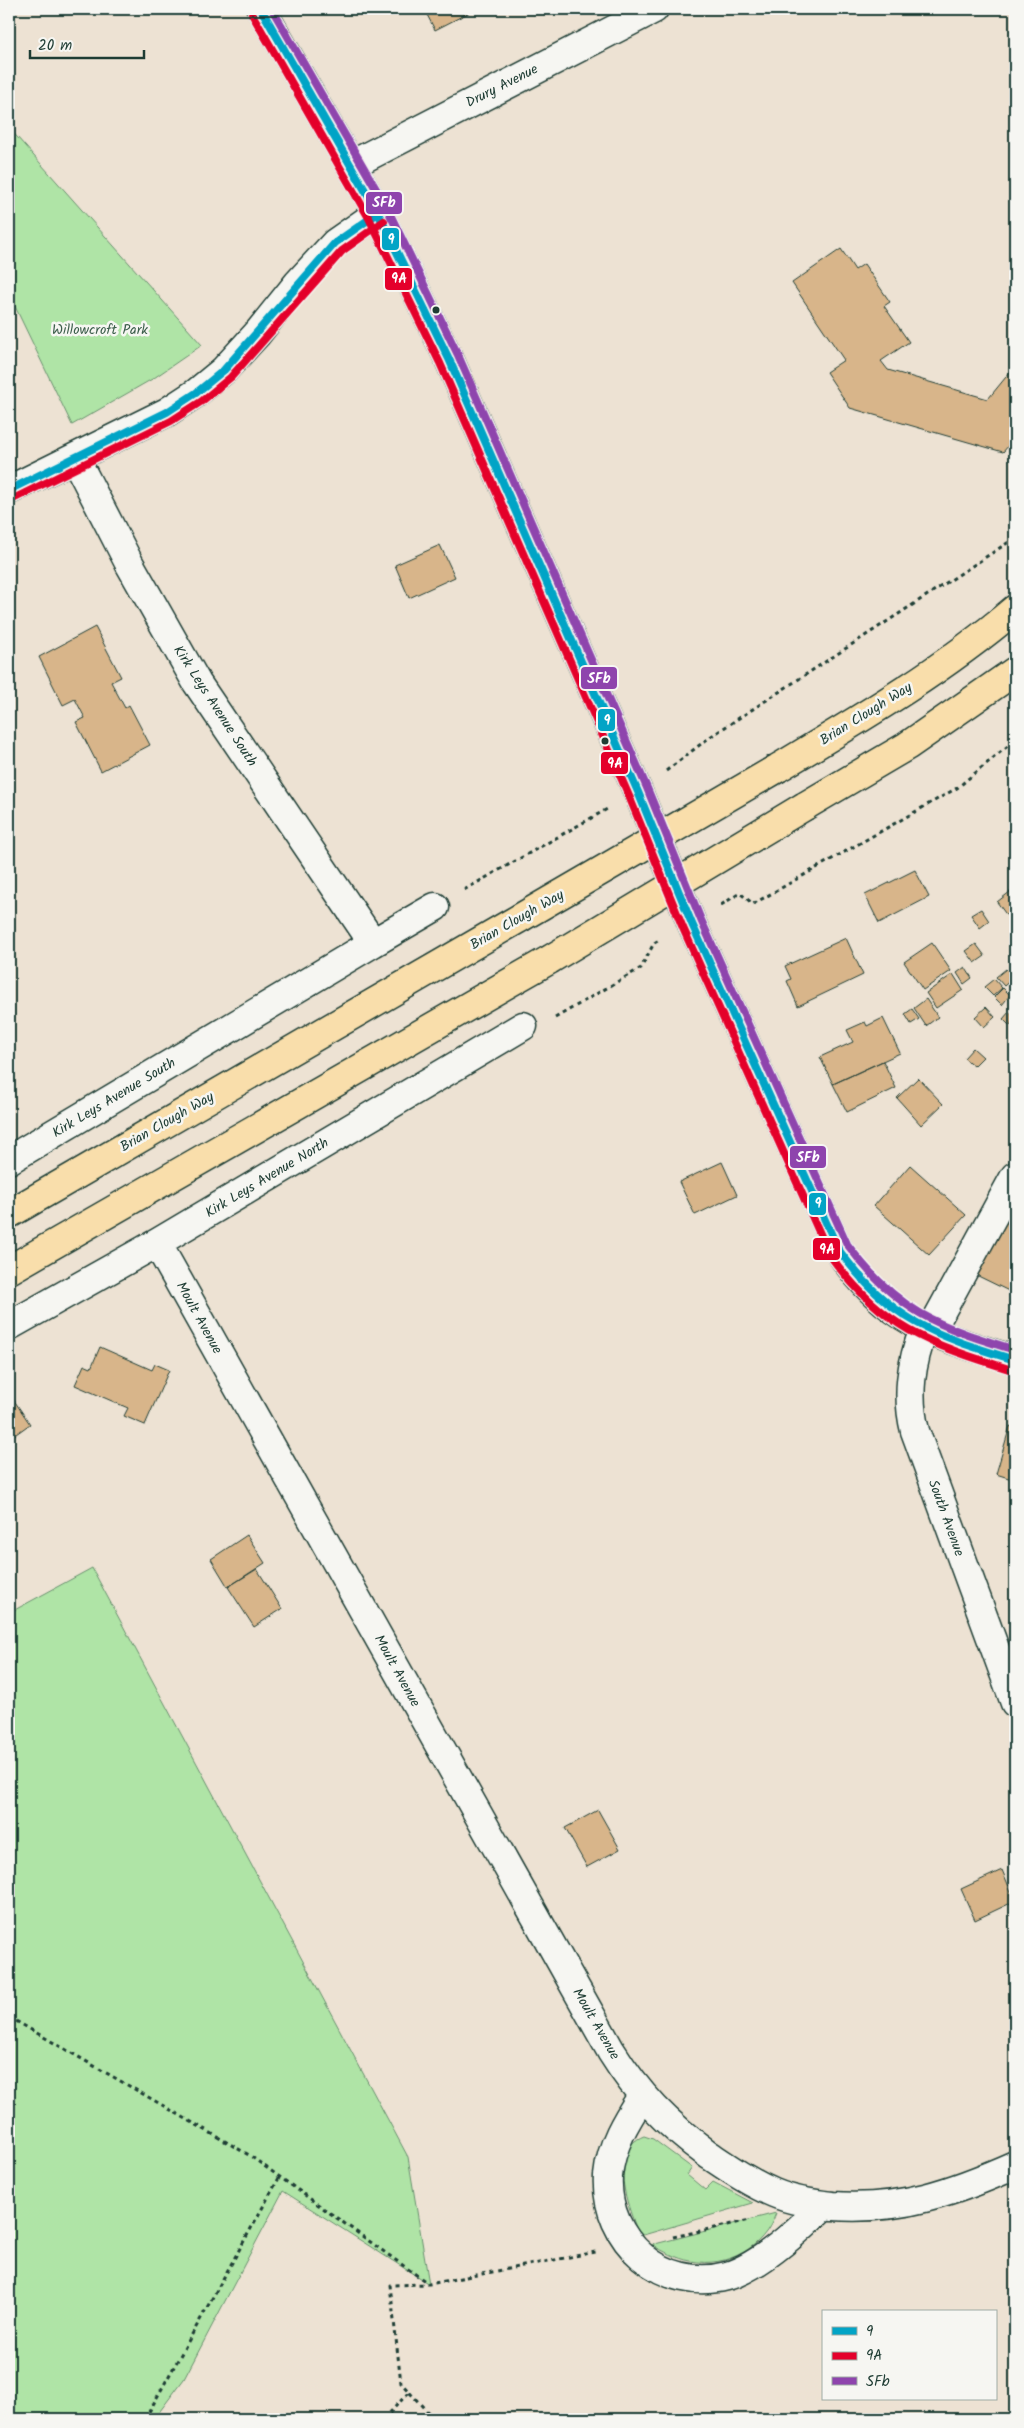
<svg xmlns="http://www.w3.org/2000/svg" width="1024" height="2428" viewBox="0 0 1024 2428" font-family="Kalam,sans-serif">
  <rect width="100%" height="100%" fill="#ede2d3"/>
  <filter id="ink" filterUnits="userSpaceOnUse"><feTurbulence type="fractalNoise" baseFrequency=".02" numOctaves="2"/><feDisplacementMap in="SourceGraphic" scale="10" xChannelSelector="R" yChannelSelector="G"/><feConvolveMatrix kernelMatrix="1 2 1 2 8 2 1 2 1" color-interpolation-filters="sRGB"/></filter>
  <g filter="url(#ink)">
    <path fill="#afe4a6" stroke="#67906d" d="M9 128 202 345 154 378 72 425 9 294Z
      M92 1568 408 2157 429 2284 283 2191 184 2379 154 2419H9V1613Z
      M644 2136 653 2139 692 2168 687 2175 705 2190 713 2182 753 2203 640 2236C628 2210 606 2150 644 2136Z
      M776 2213C764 2248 727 2268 691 2261 677 2259 664 2251 651 2245Z"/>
    <path fill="#d8b58a" stroke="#1f3d34" d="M424 9H476L435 30Z
      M841 249 855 270 864 264 890 302 884 306 909 342 881 361 888 370 988 399 1015 366 1010 362 1015 355V438L1003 452 850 408 826 372 844 360 792 283Z
      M440 545 455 577 409 598 395 565Z
      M95 627 121 677 111 682 125 708 129 705 150 745 101 771 76 722 85 718 75 699 63 705 39 657Z
      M915 870 929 897 879 923 865 895Z
      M1015 888V922L1013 924 997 902Z
      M981 909 989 921 980 928 971 915Z
      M846 938 863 975 798 1006 787 981 791 979 785 966Z
      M932 943 951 971 923 990 904 962Z
      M976 944 985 956 975 963 966 951Z
      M965 967 972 978 964 984 957 973Z
      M1006 969 1014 977 1004 986 996 977Z
      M953 974 963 990 936 1008 926 993Z
      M994 979 1002 988 993 996 984 987Z
      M1003 988 1010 995 1002 1005 994 997Z
      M926 999 938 1017 926 1026 914 1008Z
      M986 1007 995 1017 984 1027 975 1017Z
      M912 1009 919 1019 911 1024 905 1014Z
      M1009 1012 1015 1017 1010 1026 1003 1019Z
      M883 1018 900 1053 833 1084 820 1057 853 1042 847 1030 865 1022 867 1026Z
      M973 1048 983 1057 974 1066 964 1058Z
      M883 1061 896 1088 847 1112 833 1084Z
      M918 1078 943 1104 921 1125 897 1098Z
      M722 1162 737 1195 695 1215 679 1182Z
      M910 1165 966 1215 929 1255 874 1206Z
      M1015 1204V1294L974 1274Z
      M100 1347 152 1370 155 1364 169 1370 145 1425 124 1416 128 1408 75 1385 84 1365 91 1368Z
      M9 1393 30 1424 9 1439Z
      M1010 1426 1015 1428V1480L996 1474Z
      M247 1535 265 1563 228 1587 211 1559Z
      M257 1569 282 1609 254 1627 228 1587Z
      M598 1810 620 1849 587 1867 565 1828Z
      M1002 1870 1015 1901 975 1920 961 1889Z"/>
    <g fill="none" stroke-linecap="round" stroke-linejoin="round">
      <g stroke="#1f3d34" stroke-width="31">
        <path id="minor" d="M351 165 654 9
          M9 490 167 412 196 393 224 370 257 334 298 283 335 243 378 213
          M373 943 435 907
          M9 1160 373 943 197 683 129 563 75 458
          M157 1243 611 2051C639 2096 667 2124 709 2155 730 2169 750 2183 774 2193 793 2201 813 2204 833 2206 901 2211 954 2192 1015 2165
          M9 1326 157 1243 523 1026
          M924 1329C911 1363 906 1395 915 1431L1015 1703
          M930 1332 1015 1176
          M642 2096C626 2121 611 2145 608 2176 604 2241 664 2293 727 2276 759 2267 801 2228 824 2205"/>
      </g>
      <g stroke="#1f3d34" stroke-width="31">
        <path id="major" d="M261 9 378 213 449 359 638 792 692 924 838 1249C886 1322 936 1336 1015 1360"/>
      </g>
      <g stroke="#1f3d34" stroke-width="31">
        <path id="highway" d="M778 768C860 719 942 671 1015 609
          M805 806 907 746 1015 671
          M9 1214 520 918
          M9 1270 549 960"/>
      </g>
      <path stroke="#1f3d34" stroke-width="3" stroke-dasharray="4 4" stroke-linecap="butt" d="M666 771 710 737 1015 538
        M464 890 609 808
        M721 905 740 893 753 904 957 788 1015 740
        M555 1018 641 968 654 943 661 939
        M9 2017 249 2155 429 2284
        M673 2237 750 2220
        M145 2419 279 2178
        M384 2419 409 2392
        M434 2419 401 2383 390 2285 429 2284 596 2252"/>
      <use href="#minor" stroke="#f6f6f2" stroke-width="28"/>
      <use href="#major" stroke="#f9deab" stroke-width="28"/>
      <use href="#highway" stroke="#f9deab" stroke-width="28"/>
      <g stroke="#1f3d34" stroke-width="31" stroke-linecap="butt">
        <path id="highway-bridge" d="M520 918 778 768
          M549 960 805 806"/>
      </g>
      <use href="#highway-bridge" stroke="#f9deab" stroke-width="28"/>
      <g stroke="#f6f6f2" stroke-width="11">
        <path id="bus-1" d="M261 9 378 213 449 359 638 792 692 924 838 1249C891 1321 933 1335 1015 1360
          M9 490 167 412 196 393 224 370 335 243 378 213"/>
      </g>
      <g stroke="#f6f6f2" stroke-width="11">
        <path id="bus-2" d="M252 14 369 218 440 363 629 796 683 928 829 1254C882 1328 928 1344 1012 1370
          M13 499 171 421 202 401 231 377 342 251 384 221"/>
      </g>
      <g stroke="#f6f6f2" stroke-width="11">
        <path id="bus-3" d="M272 9 387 208 458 355 647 788 701 920 847 1244C897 1312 937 1326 1015 1350"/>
      </g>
      <use href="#bus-1" stroke="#02a4c6" stroke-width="8"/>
      <use href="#bus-2" stroke="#e4002b" stroke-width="8"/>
      <use href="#bus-3" stroke="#8e44ad" stroke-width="8"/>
    </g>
  </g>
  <g fill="#1f3d34" stroke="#f6f6f2" stroke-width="2">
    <circle cx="436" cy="310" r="4.5"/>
    <circle cx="605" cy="741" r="4.5"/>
  </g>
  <g text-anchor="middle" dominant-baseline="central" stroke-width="5" stroke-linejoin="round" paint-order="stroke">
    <g font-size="14" fill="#1f3d34" stroke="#f6f6f2">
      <text transform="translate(502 86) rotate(-27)">Drury Avenue</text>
      <text transform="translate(215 706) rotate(57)">Kirk Leys Avenue South</text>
      <text transform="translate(866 714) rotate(-32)">Brian Clough Way</text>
      <text transform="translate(517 920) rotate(-30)">Brian Clough Way</text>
      <text transform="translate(114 1098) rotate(-31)">Kirk Leys Avenue South</text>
      <text transform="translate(167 1122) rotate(-30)">Brian Clough Way</text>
      <text transform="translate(267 1178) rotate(-31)">Kirk Leys Avenue North</text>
      <text transform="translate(199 1318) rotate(61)">Moult Avenue</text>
      <text transform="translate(946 1518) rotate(70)">South Avenue</text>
      <text transform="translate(397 1671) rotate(61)">Moult Avenue</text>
      <text transform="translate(596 2024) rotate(60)">Moult Avenue</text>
    </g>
    <g font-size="14" fill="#3c5e4b" stroke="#f6f6f2">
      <text x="100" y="330">Willowcroft Park</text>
    </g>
  </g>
  <g stroke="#f6f6f2" stroke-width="2">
    <rect x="365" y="191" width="38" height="24" rx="5" fill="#8e44ad"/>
    <rect x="381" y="227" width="19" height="24" rx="5" fill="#02a4c6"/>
    <rect x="384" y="267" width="29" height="24" rx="5" fill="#e4002b"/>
    <rect x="580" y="666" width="38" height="24" rx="5" fill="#8e44ad"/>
    <rect x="597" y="708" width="19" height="24" rx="5" fill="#02a4c6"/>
    <rect x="600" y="751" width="29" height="24" rx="5" fill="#e4002b"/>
    <rect x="789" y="1145" width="38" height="24" rx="5" fill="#8e44ad"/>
    <rect x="808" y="1192" width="19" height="24" rx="5" fill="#02a4c6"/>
    <rect x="812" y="1237" width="29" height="24" rx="5" fill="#e4002b"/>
  </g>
  <g font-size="14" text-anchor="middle" font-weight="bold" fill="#fff">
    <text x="384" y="207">SFb</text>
    <text x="391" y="244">9</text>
    <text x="399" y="283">9A</text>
    <text x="599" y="683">SFb</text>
    <text x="607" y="725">9</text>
    <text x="615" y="768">9A</text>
    <text x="808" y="1162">SFb</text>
    <text x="818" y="1208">9</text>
    <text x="827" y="1254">9A</text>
  </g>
  <rect width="1024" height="2428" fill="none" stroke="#f6f6f2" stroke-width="30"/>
  <rect x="15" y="15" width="994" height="2398" fill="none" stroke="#1f3d34" stroke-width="2" filter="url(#ink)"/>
  <rect x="822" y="2310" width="175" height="90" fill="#f6f6f2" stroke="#a0aca6"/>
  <rect x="832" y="2327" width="25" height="8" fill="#02a4c6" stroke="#a0aca6"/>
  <text x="866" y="2336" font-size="15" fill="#1f3d34">9</text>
  <rect x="832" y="2352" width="25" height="8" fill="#e4002b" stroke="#a0aca6"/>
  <text x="866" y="2360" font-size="15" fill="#1f3d34">9A</text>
  <rect x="832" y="2377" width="25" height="8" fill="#8e44ad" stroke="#a0aca6"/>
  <text x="866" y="2386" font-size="15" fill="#1f3d34">SFb</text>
  <path d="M30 50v8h114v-8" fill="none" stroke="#1f3d34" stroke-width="2.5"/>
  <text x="38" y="50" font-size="15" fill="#1f3d34" stroke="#f6f6f2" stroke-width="4" paint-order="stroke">20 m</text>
</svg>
